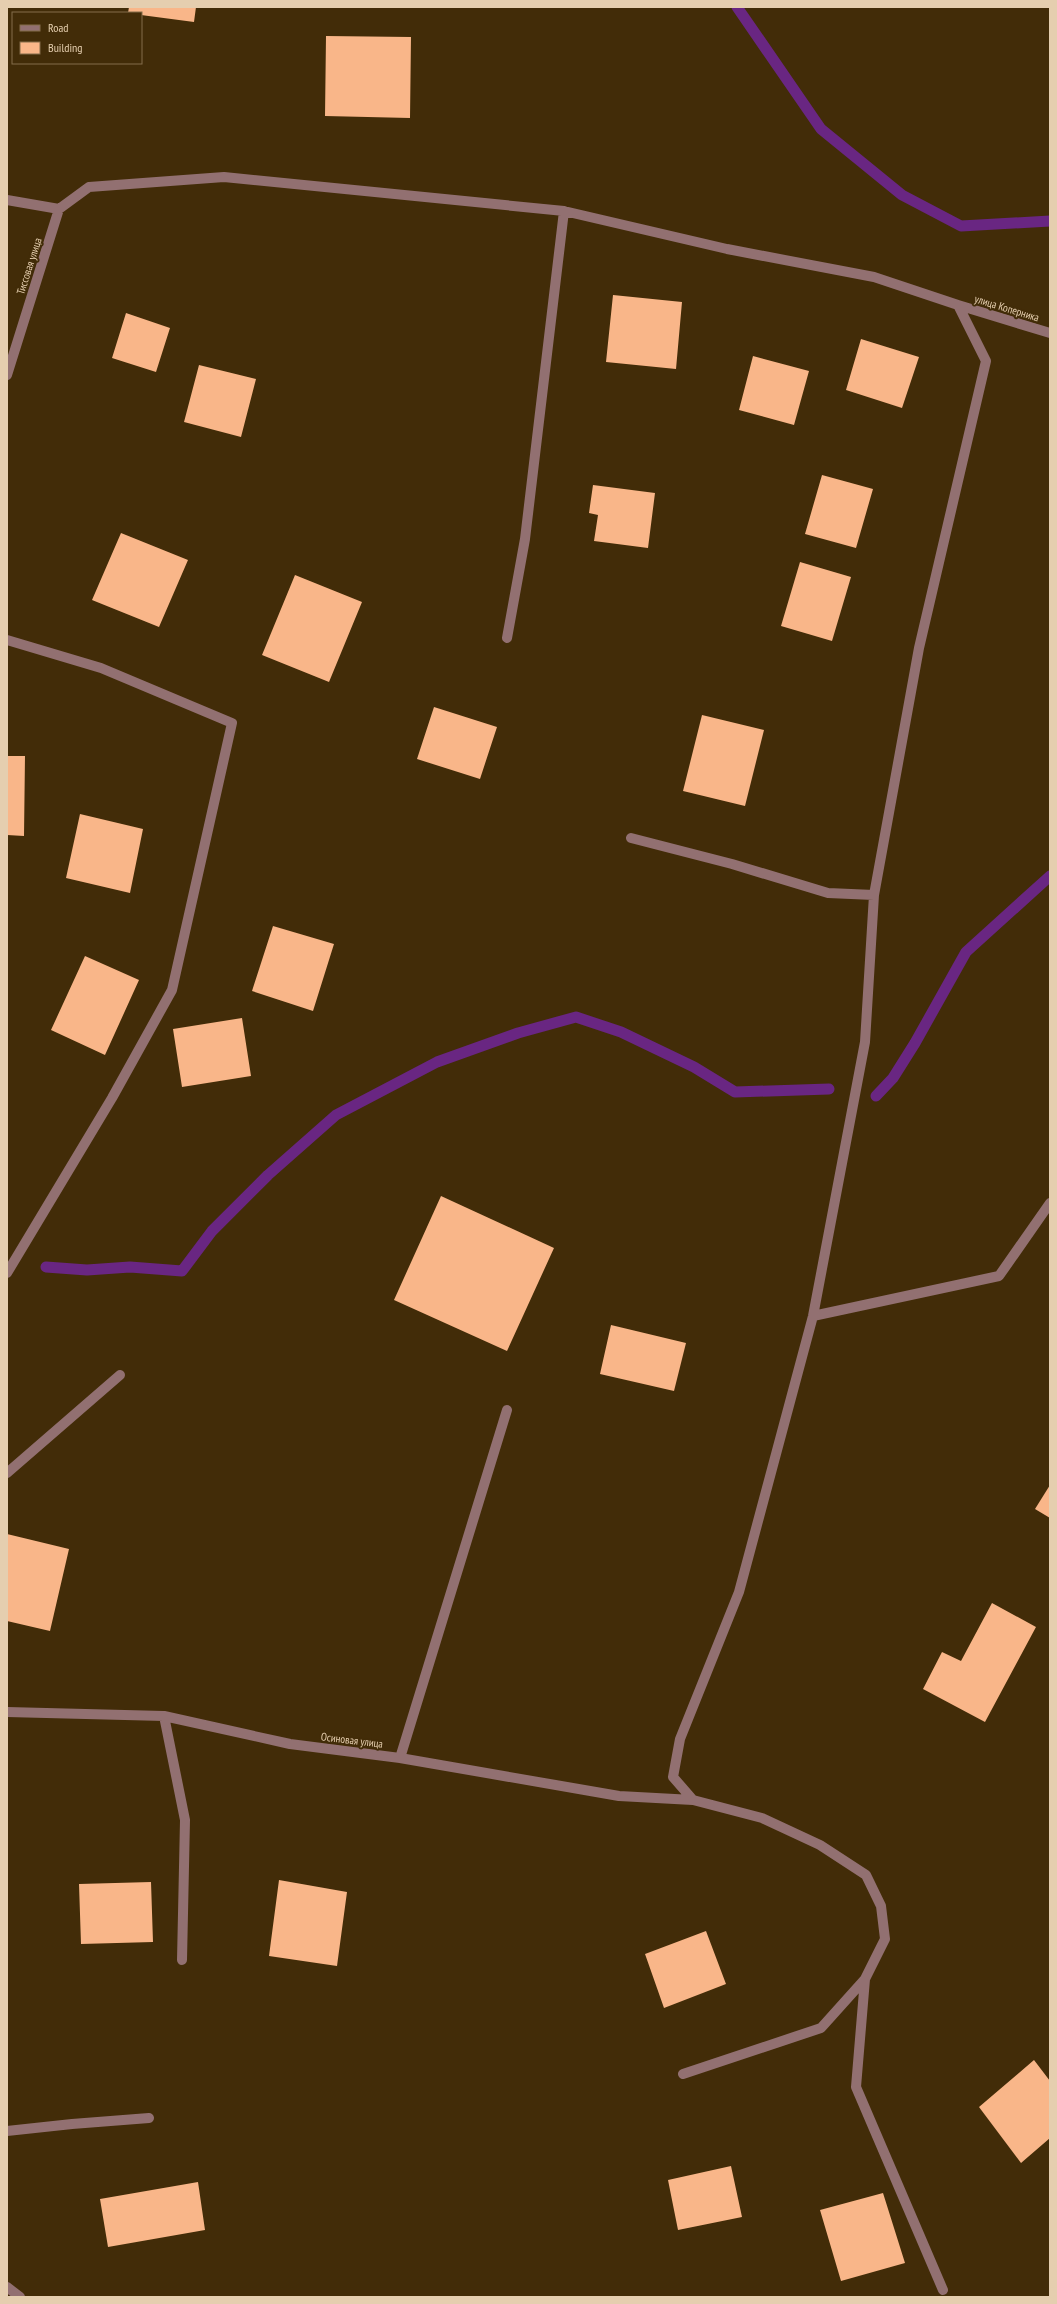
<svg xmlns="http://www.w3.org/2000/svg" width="1057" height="2304" viewBox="0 0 1057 2304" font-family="'PT Sans Narrow',sans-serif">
  <rect width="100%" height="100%" fill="#422c08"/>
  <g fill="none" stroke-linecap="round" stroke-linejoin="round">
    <path stroke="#692682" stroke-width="11" d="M737 7 821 129 902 195 961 226 1050 221
      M876 1096 893 1078 915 1043 966 952 1050 876
      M46 1267 87 1270 130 1267 182 1271 212 1231 268 1175 336 1115 437 1062 518 1033 576 1017 621 1032 694 1067 735 1092 829 1089"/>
  </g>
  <path fill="#f9b689" d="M129 7H196L194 22 141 15V13H128Z
    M326 36 411 37 410 118 325 116Z
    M613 295 682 302 676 369 606 362Z
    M126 313 170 328 156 372 112 358Z
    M861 339 919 357 902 408 846 390Z
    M753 356 809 371 794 425 739 410Z
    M199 365 256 379 241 437 184 422Z
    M822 475 873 489 856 548 805 534Z
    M593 485 655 493 648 548 594 541 598 515 589 513Z
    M121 533 188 560 159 627 92 600Z
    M800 562 851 577 832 641 781 626Z
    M295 575 362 602 329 682 262 655Z
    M434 707 497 727 480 779 417 759Z
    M702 715 764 730 745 806 683 791Z
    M7 756H25L24 836 7 835Z
    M80 814 143 829 130 893 66 878Z
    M273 926 334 944 313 1011 252 991Z
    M85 956 139 980 105 1055 51 1030Z
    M242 1018 251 1076 182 1087 173 1029Z
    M441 1196 554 1248 507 1351 394 1300Z
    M611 1325 686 1343 674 1391 600 1374Z
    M1050 1485V1518L1035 1509Z
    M7 1534 69 1549 50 1631 7 1621Z
    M992 1603 1036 1627 985 1722 923 1689 942 1652 961 1661Z
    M279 1880 347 1892 337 1966 269 1956Z
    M151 1882 153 1942 81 1944 79 1884Z
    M706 1931 726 1984 664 2008 645 1954Z
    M1034 2060 1050 2081V2138L1021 2163 979 2107Z
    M731 2166 742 2217 678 2230 668 2180Z
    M198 2182 205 2230 108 2247 100 2199Z
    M883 2193 905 2263 841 2281 820 2210Z"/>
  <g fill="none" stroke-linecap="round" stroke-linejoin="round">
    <path stroke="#927071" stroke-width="10" d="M7 200 59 209 89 187 224 177 564 211 727 249 874 277 958 305 986 361 919 648 874 895 828 893 732 864 631 838
      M958 305 1050 333
      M7 375 59 209
      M507 638 525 539 564 211
      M7 640 101 668 232 723 172 990 112 1098 7 1273
      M813 1316 999 1276 1050 1203
      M7 1473 120 1375
      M7 1712 164 1716 290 1744 400 1758 619 1796 693 1800 762 1818 820 1845 866 1875 881 1906 885 1939 865 1979 821 2028 683 2074
      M164 1716 185 1820 182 1960
      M400 1758 507 1410
      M693 1800 673 1777 680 1739 739 1592 813 1316 865 1042 874 895
      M865 1979 856 2087 943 2290
      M7 2131 72 2124 149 2118
      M7 2287 20 2297"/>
  </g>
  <g text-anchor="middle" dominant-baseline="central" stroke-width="4" stroke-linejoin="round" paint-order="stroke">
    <g font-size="11" fill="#e5ceaf" stroke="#422c08">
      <text transform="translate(29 266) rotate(-72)">Тиссовая улица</text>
      <text transform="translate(1007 308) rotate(17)">улица Коперника</text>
      <text transform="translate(352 1740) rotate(7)">Осиновая улица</text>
    </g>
  </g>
  <rect width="1057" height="2304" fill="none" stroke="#e5ceaf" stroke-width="16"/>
  <rect x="12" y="12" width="130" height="52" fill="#422c08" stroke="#836d4b"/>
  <rect x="20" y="25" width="20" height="6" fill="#927071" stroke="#836d4b"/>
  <text x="48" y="32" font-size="12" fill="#e5ceaf">Road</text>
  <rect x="20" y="42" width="20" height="12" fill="#f9b689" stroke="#836d4b"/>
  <text x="48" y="52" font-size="12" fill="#e5ceaf">Building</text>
</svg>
